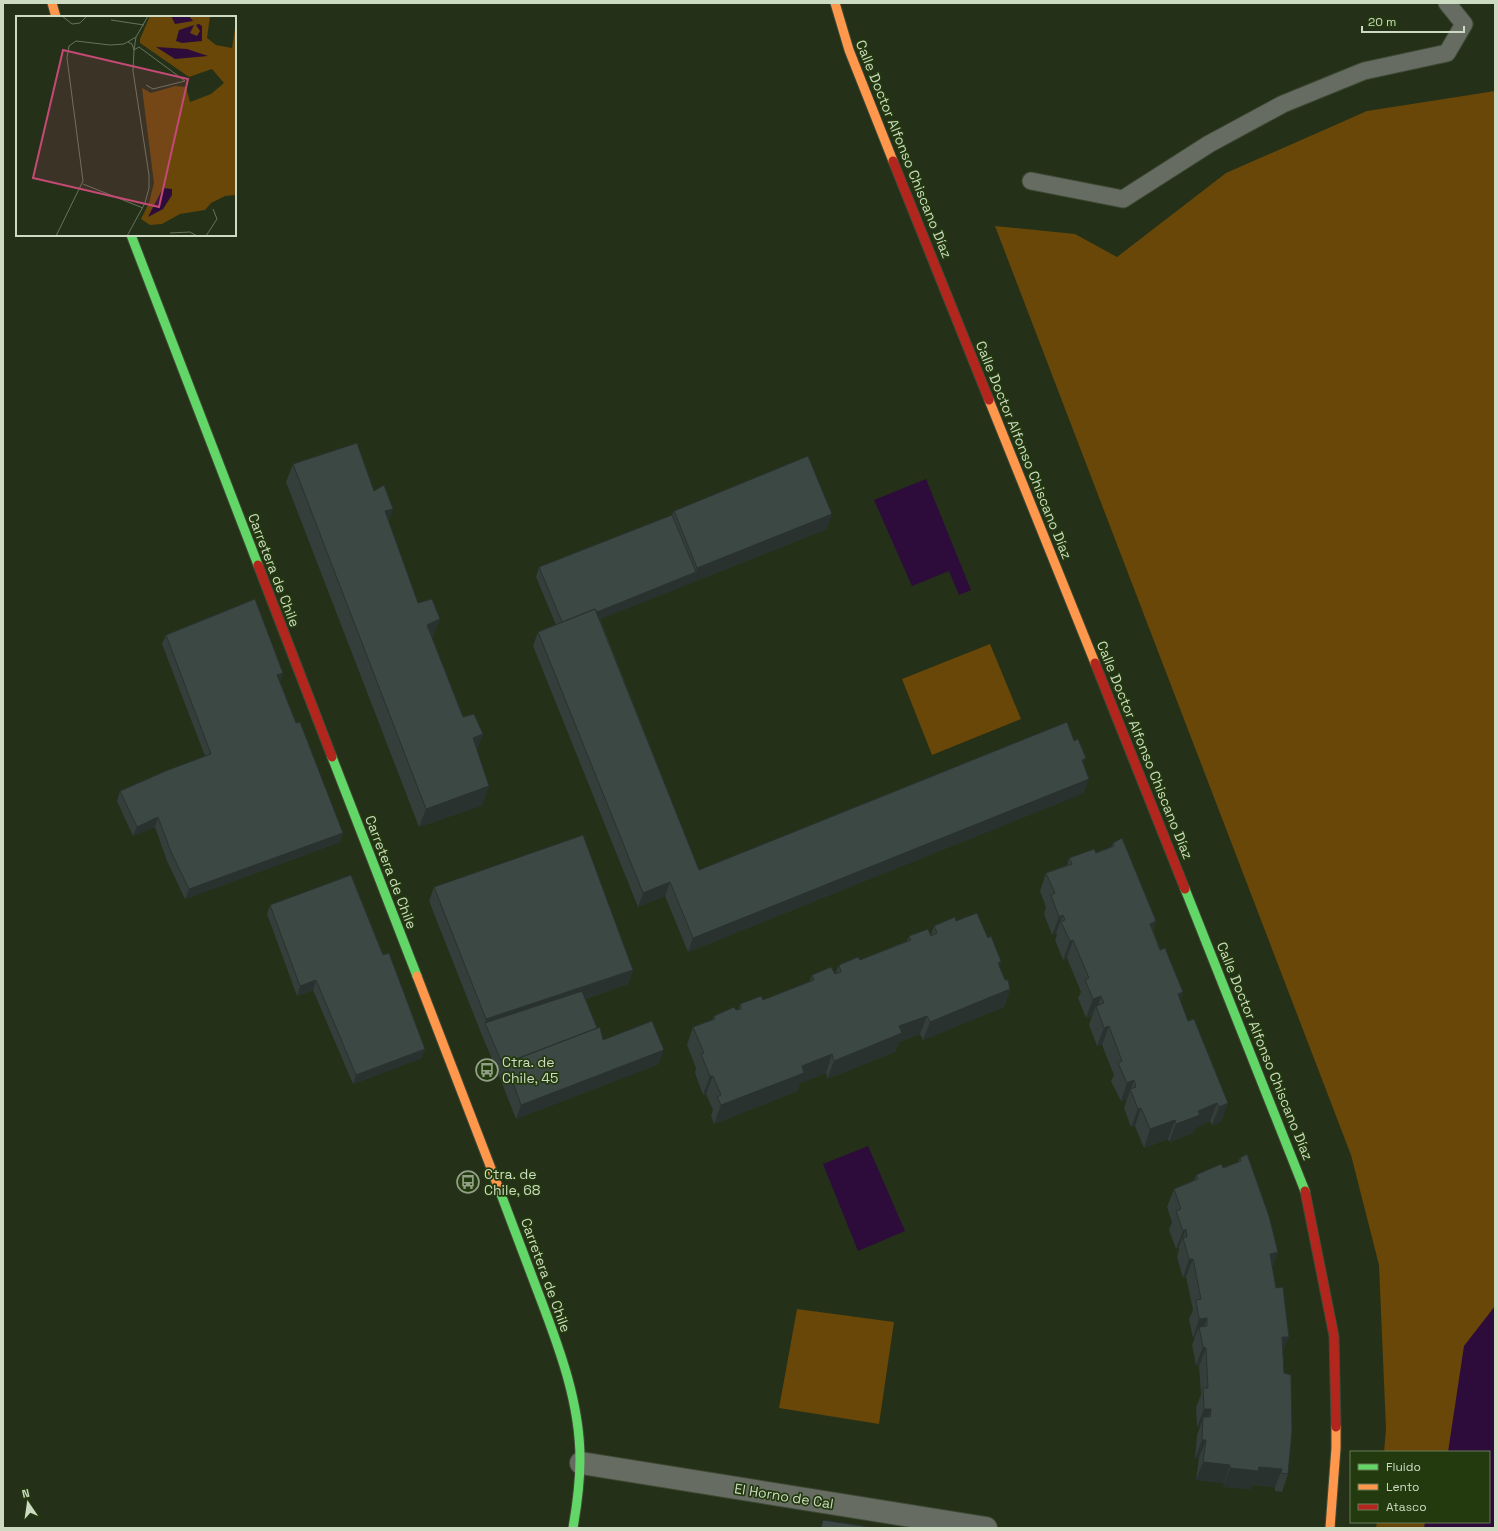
<svg xmlns="http://www.w3.org/2000/svg" width="1498" height="1531" viewBox="0 0 1498 1531" font-family="'Space Grotesk',sans-serif">
  <rect width="100%" height="100%" fill="#243018"/>
  <path fill="#684708" d="M1495 91V1528H1376L1377 1522H1489V1452H1384L1386 1429 1379 1265 1351 1155 995 226 1075 234 1117 257 1226 173 1367 111Z
    M990 644 1021 719 932 755 902 679Z
    M797 1309 894 1322 879 1424 779 1408Z"/>
  <path fill="#2d0c3b" d="M926 479 971 590 959 595 949 571 912 586 874 500Z
    M868 1146 905 1231 858 1251 823 1164Z
    M1495 1306V1528H1424L1425 1522H1489V1452H1448L1464 1346Z"/>
  <g fill="none" stroke-linecap="round" stroke-linejoin="round">
    <g stroke="#3f4a35" stroke-width="19">
      <path id="lane" d="M1031 181 1123 199 1209 144 1283 104 1364 71 1447 53 1464 24 1447 3"/>
    </g>
    <g stroke="#3f4a35" stroke-width="24">
      <path id="street" d="M581 1463 986 1528"/>
    </g>
    <g stroke="#3f4a35" stroke-width="11">
      <path id="fast" d="M131 235 258 565
        M332 757 417 976
        M1185 889 1305 1191
        M499 1189C513 1226 527 1263 541 1300 560 1350 580 1404 580 1459 580 1482 577 1505 573 1528"/>
    </g>
    <g stroke="#3f4a35" stroke-width="11">
      <path id="slow" d="M52 3 56 17
        M835 3 849 50 893 161
        M989 400 1095 663
        M417 976 499 1189
        M1330 1528 1336 1448V1427"/>
    </g>
    <g stroke="#3f4a35" stroke-width="11">
      <path id="jam" d="M893 161 989 400
        M258 565 332 757
        M1095 663 1185 889
        M1305 1191 1334 1336 1336 1427"/>
    </g>
    <use href="#lane" stroke="#666c62" stroke-width="17"/>
    <use href="#street" stroke="#666c62" stroke-width="22"/>
    <use href="#fast" stroke="#63d668" stroke-width="9"/>
    <use href="#slow" stroke="#ff974d" stroke-width="9"/>
    <use href="#jam" stroke="#b3261e" stroke-width="9"/>
  </g>
  <path fill="#343e3a" d="M293 464 374 491 389 522 418 603 440 619 433 637H432L463 717 483 734 477 750 483 805 419 827 286 482Z
    M674 511 827 529 600 619 699 870 1074 741 1084 765V793L688 952 665 896 638 907 533 646 538 632 556 625 536 577 539 567 672 515Z
    M166 635 283 673 280 681 296 723 343 833 340 842 185 899 167 861 155 827 133 836 117 801 120 791 205 756 162 644Z
    M1113 843 1156 921 1153 930 1188 1021 1228 1103 1221 1122 1212 1125 1210 1121 1195 1128 1193 1133 1169 1142 1168 1139 1144 1148 1135 1126 1131 1127 1124 1108 1127 1099 1121 1101 1111 1081 1114 1075 1102 1045 1097 1046 1089 1025 1092 1016 1086 1018 1078 998 1081 992 1067 958 1063 960 1055 940 1057 935 1056 933 1052 935 1044 914 1046 907 1040 891 1046 873 1067 865 1069 858 1096 853 1111 847Z
    M434 887 633 970 628 984 585 999 603 1040 659 1064 516 1119 500 1078 481 1033 429 901Z
    M270 905 422 1058 353 1084 313 990 297 996 267 914Z
    M956 921 988 938 1001 961 999 967 1005 980 1010 989 1004 1007 923 1040 920 1034 899 1042 895 1052 827 1079 826 1073 800 1083 797 1091 714 1124 711 1115 713 1110 706 1094 703 1095 695 1073 696 1068 687 1045 693 1027 712 1020 714 1016 738 1010 740 1004 763 1000 810 981 812 975 835 974 839 965 860 960 907 941 909 936 931 935 934 926Z
    M1240 1158 1278 1252 1272 1268 1283 1353 1288 1474 1282 1492 1275 1491V1487L1252 1485 1251 1489 1223 1487 1224 1483 1196 1480 1199 1458H1195L1197 1435 1200 1427H1197L1196 1407 1201 1395 1199 1366 1196 1365 1192 1345 1195 1337 1193 1338 1189 1319 1193 1310 1186 1277 1183 1278 1177 1257 1179 1249V1247L1176 1249 1169 1230 1172 1222 1167 1207 1174 1189 1194 1180 1196 1175 1223 1168 1238 1162Z"/>
  <path fill="#2a3230" d="M393 509 387 527 385 511Z
    M832 514 827 529 560 635 564 625 696 572 697 568Z
    M440 619 433 637 421 643 427 625Z
    M283 673 279 682 277 675Z
    M483 734 476 753 473 738Z
    M1086 758 1081 772 1082 760Z
    M1089 779 1084 793 688 952 693 938Z
    M489 786 483 805 419 827 426 809Z
    M158 817 155 827 133 836 137 827Z
    M343 833 340 842 185 899 189 889Z
    M670 882 665 896 638 907 643 893Z
    M1063 915 1056 933 1052 935 1059 917Z
    M1156 921 1149 939 1150 924Z
    M1073 940 1067 958 1063 960 1070 941Z
    M1001 961 994 979 998 963Z
    M633 970 628 984 488 1031 485 1023 486 1019Z
    M316 980 313 990 297 996 300 986Z
    M1010 989 1004 1007 923 1040 930 1022Z
    M1183 992 1177 1010 1178 994Z
    M1101 996 1097 1009 1096 1006 1092 1016 1086 1018 1093 999Z
    M927 1016 920 1034 899 1042 895 1052 827 1079 834 1061 899 1026Z
    M1109 1026 1102 1045 1097 1046 1104 1028Z
    M425 1049 422 1058 353 1084 356 1075Z
    M664 1050 659 1064 516 1119 521 1105Z
    M832 1054 826 1073 800 1083 797 1091 714 1124 721 1105 802 1066Z
    M710 1076H713L706 1094 703 1095Z
    M1134 1080 1127 1099 1121 1101 1127 1083Z
    M1217 1103 1210 1121 1195 1128 1193 1133 1169 1142 1176 1124 1198 1111Z
    M1228 1103 1221 1122 1212 1125 1219 1107Z
    M1141 1108 1135 1126 1131 1127 1138 1109Z
    M1175 1120 1168 1139 1144 1148 1150 1129Z
    M1186 1229 1179 1247 1176 1249 1183 1231Z
    M1278 1252 1271 1271 1270 1254Z
    M1189 1259H1193L1186 1277 1183 1278Z
    M1207 1318 1201 1336 1199 1327 1195 1337 1193 1338 1199 1319Z
    M1282 1337H1289L1282 1355Z
    M1203 1347 1206 1348 1199 1366 1196 1365Z
    M1204 1409H1211L1205 1427 1203 1417 1200 1427H1197Z
    M1202 1440H1206L1199 1458H1195Z
    M1203 1462 1230 1465 1224 1483 1196 1480Z
    M1259 1467 1282 1469 1275 1487 1252 1485 1251 1489 1223 1487 1230 1468Z"/>
  <path fill="#3c4844" stroke="#2a3230" d="M357 443 374 491 384 485 393 509 385 511 418 603 432 599 440 619 427 625 463 717 474 714 483 734 473 738 489 786 426 809 293 464Z
    M808 456 832 514 697 568 674 511Z
    M672 515 696 572 597 612 595 609 562 622 539 567Z
    M255 599 283 673 277 675 296 723 300 722 343 833 189 889 171 852 158 817 137 827 120 791 168 770 211 754 166 635Z
    M595 609 699 870 1067 722 1074 741 1078 739 1086 758 1082 760 1089 779 693 938 670 882 643 893 538 632Z
    M583 835 633 970 486 1019 434 887Z
    M1122 838 1156 921 1150 924 1160 950 1165 948 1183 992 1178 994 1188 1021 1194 1019 1228 1103 1219 1107 1217 1103 1198 1111 1200 1115 1176 1124 1175 1120 1150 1129 1141 1108 1138 1109 1130 1089 1136 1087 1134 1080 1127 1083 1118 1063 1122 1061 1109 1026 1104 1028 1096 1006 1104 1003 1101 996 1093 999 1085 980 1089 978 1073 940 1070 941 1061 922 1065 920 1063 915 1059 917 1051 895 1055 893 1046 873 1072 864 1069 858 1094 849 1096 853 1114 846 1113 843Z
    M351 875 383 955 389 953 425 1049 356 1075 316 980 300 986 270 905Z
    M977 913 988 938 991 936 1001 961 998 963 1005 980H1008L1010 989 930 1022 927 1016 899 1026 902 1033 834 1061 832 1054 802 1066 804 1073 721 1105 717 1097 721 1095 713 1076H710L701 1054 704 1053 693 1027 715 1019 714 1016 734 1007 736 1010 741 1009 740 1004 761 996 763 1000 814 980 812 975 831 967 835 974 841 972 839 965 858 957 860 960 911 940 909 936 928 929 931 936 937 933 934 926 955 917 956 921Z
    M582 991 597 1028 506 1063 504 1068 485 1023Z
    M652 1021 664 1050 521 1105 506 1063 600 1027 603 1040Z
    M1247 1154 1269 1216 1278 1252 1270 1254 1276 1288 1283 1287 1286 1313 1289 1337H1282L1284 1373 1291 1375 1292 1431 1288 1474 1281 1473 1282 1469 1259 1467 1258 1471 1230 1468V1465L1203 1462 1206 1440H1202L1203 1417H1210L1211 1409H1204L1203 1388H1208L1206 1348 1203 1347 1199 1327 1207 1326V1318L1199 1319 1196 1300 1201 1299 1193 1259H1189L1183 1238 1187 1237 1186 1229 1183 1231 1176 1211 1181 1209 1174 1189 1198 1179 1196 1175 1221 1164 1223 1168 1241 1161 1240 1158Z
    M823 1520 876 1528H821Z"/>
  <defs>
    <g id="bus-ring" transform="scale(1.15)"><circle r="9.5" fill="#233a0e" stroke="#919f86" stroke-width="1.5"/><path d="M-5-6H5V4H4V6H2V4H-2V6H-4V4H-5ZM-3.5-4V0h7V-4ZM-3.5 1.2v1.5H-2V1.2ZM2 1.2v1.5H3.5V1.2Z" fill="#919f86"/></g>
  </defs>
  <g fill-rule="evenodd">
    <use href="#bus-ring" x="487" y="1070"/>
    <use href="#bus-ring" x="468" y="1182"/>
  </g>
  <g text-anchor="middle" dominant-baseline="central" stroke-width="3.5" stroke-linejoin="round" paint-order="stroke">
    <g font-size="14" fill="#ccdbc2" stroke="#233a0e">
      <text transform="translate(904 149) rotate(68)">Calle Doctor Alfonso Chiscano Díaz</text>
      <text transform="translate(1024 450) rotate(68)">Calle Doctor Alfonso Chiscano Díaz</text>
      <text transform="translate(274 570) rotate(69)">Carretera de Chile</text>
      <text transform="translate(1145 750) rotate(68)">Calle Doctor Alfonso Chiscano Díaz</text>
      <text transform="translate(391 872) rotate(69)">Carretera de Chile</text>
      <text transform="translate(1265 1051) rotate(68)">Calle Doctor Alfonso Chiscano Díaz</text>
      <text transform="translate(546 1275) rotate(70)">Carretera de Chile</text>
      <text transform="translate(784 1496) rotate(9)">El Horno de Cal</text>
    </g>
    <g font-size="14" fill="#ccdbc2" stroke="#233a0e" text-anchor="start">
      <text x="502" y="1062">Ctra. de<tspan x="502" dy="16">Chile, 45</tspan></text>
      <text x="484" y="1174">Ctra. de<tspan x="484" dy="16">Chile, 68</tspan></text>
    </g>
  </g>
  <g transform="translate(16 16)">
    <rect width="220" height="220" fill="#243018"/>
    <path d="M134 0H194L191 22 200 29 216 32 220 5V179L209 180 195 187 189 194 164 198 146 208 134 209 125 203 133 187 138 167 126 72 135 77 159 70 170 71 174 86 195 78 208 67 196 53 173 61 124 27V23Z" fill="#684708"/>
    <path d="M155 0H173L177 5 159 8ZM183 8 186 10V25L166 27 160 25 163 14 178 9 174 17 181 20 184 15 180 9ZM140 31 171 33 192 40 159 43ZM147 172 156 173V179L147 193 132 201Z" fill="#2d0c3b"/>
    <path fill="none" stroke="#67745c" stroke-width="1" d="M46 0 56 8 64 7 71 0M95 4 128 9M112 26 116 28 118 34 120 21M67 168 127 192M154 217 174 216 181 220M40 220 67 165 51 42 53 30 60 25 94 29 108 28 120 21 132 0M111 220 129 187 133 172V159L117 55 118 34 123 31 169 65 137 73 130 69M190 220 201 203 197 193"/>
    <path fill="#c44975" fill-opacity="0.15" stroke="#c44975" stroke-width="2" d="M47 34 172 63 143 191 17 162Z"/>
    <rect width="220" height="220" fill="none" stroke="#ccdbc2" stroke-width="2"/>
  </g>
  <rect width="1498" height="1531" fill="none" stroke="#ccdbc2" stroke-width="8"/>
  <rect x="1350" y="1451" width="140" height="72" fill="#233a0e" stroke="#677a56"/>
  <rect x="1358" y="1464" width="20" height="6" fill="#63d668" stroke="#677a56"/>
  <text x="1386" y="1471" font-size="12" fill="#ccdbc2">Fluido</text>
  <rect x="1358" y="1484" width="20" height="6" fill="#ff974d" stroke="#677a56"/>
  <text x="1386" y="1491" font-size="12" fill="#ccdbc2">Lento</text>
  <rect x="1358" y="1504" width="20" height="6" fill="#b3261e" stroke="#677a56"/>
  <text x="1386" y="1511" font-size="12" fill="#ccdbc2">Atasco</text>
  <g transform="translate(28 1503) rotate(347)" stroke="#233a0e" stroke-width="3" paint-order="stroke">
  <path d="M0-3L7 15L0 10L-7 15Z" fill="#ccdbc2"/>
  <text y="-6" font-size="11" font-weight="bold" text-anchor="middle" fill="#ccdbc2">N</text>
  </g>
  <path d="M1362 26v6h102v-6" fill="none" stroke="#ccdbc2" stroke-width="2"/>
  <text x="1368" y="26" font-size="12" fill="#ccdbc2" stroke="#233a0e" stroke-width="3" paint-order="stroke">20 m</text>
</svg>
